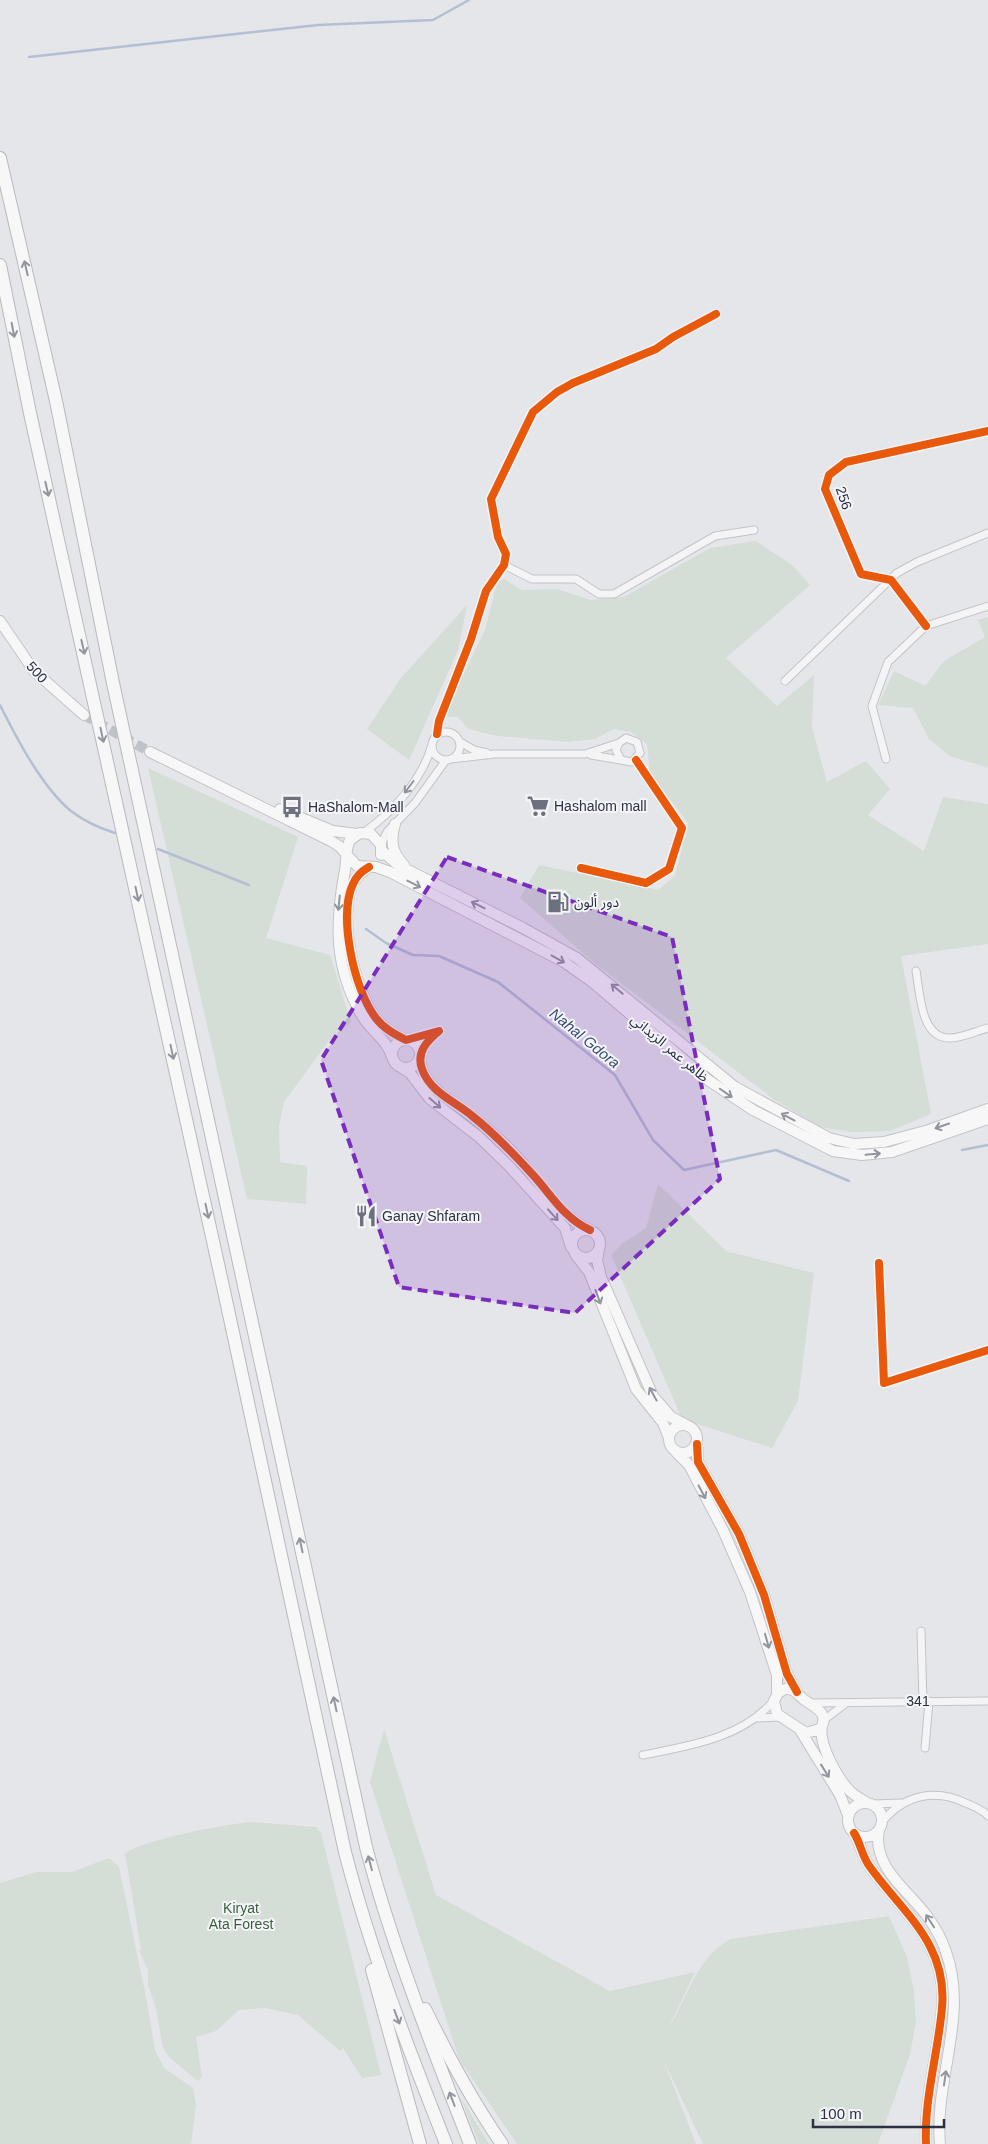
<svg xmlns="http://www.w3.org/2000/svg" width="988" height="2144" viewBox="0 0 988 2144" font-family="Helvetica,'Noto Sans Arabic',sans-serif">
  <rect width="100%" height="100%" fill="#e5e6ea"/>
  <path fill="#d4ddd6" d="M756 541 792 565 810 585 726 658 777 706 814 675 812 728 827 782 866 761 890 789 868 815 924 851 943 797 988 804V944L901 956 931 1114 890 1131 851 1132 821 1127 775 1100 593 962 520 898 539 865 658 890 675 876 688 823 650 773 647 744 631 732 614 729 595 739 567 742 498 736 468 729 458 717 443 716 485 630 497 583 504 579 522 590 557 589 591 600 624 597 710 548Z
    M467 605 458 650 409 760 367 729 401 678Z
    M988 617V768L950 756 929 739 913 708 878 705 894 671 925 686 944 661 985 637 978 620Z
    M148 768 298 837 266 938 330 955 351 1022 328 1042 284 1102 279 1126 280 1162 307 1166 306 1204 247 1199Z
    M658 1184 726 1251 814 1273 798 1401 772 1448 682 1419 611 1255 623 1243 646 1228Z
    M384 1729 436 1895 610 1991 695 1972 668 2029C687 1999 697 1956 731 1939L889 1916 907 1957 914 1991 916 2022 910 2054 878 2144H703L663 2059 696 2144H517L459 2059 370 1782Z
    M252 1822 316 1827 321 1833 381 2075 362 2078 343 2048 340 2051 298 2015 265 2008 239 2010 216 2031 196 2037 202 2077 198 2081 170 2058 163 2048 156 2009 148 1984V1970L139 1951 141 1949 126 1858 124 1855C136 1841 230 1823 252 1822Z
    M109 1858 119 1867 147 2002 155 2050 164 2068 193 2088 196 2105 191 2144H0V1883L36 1872H72Z
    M461 2098 489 2144H479Z"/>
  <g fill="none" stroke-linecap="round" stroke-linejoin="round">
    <path stroke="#b5bfd3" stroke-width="2.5" d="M29 57 318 25 433 20 469 0
      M0 705C17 739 42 787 71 811 84 821 99 828 115 833
      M158 849 249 885
      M366 929 386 943 413 955 439 956 498 982 615 1075 653 1140 684 1170 776 1150 849 1181
      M962 1150 988 1145"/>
    <path stroke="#c0c2c9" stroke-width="10" stroke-dasharray="10 5" stroke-linecap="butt" d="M84 715 150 752"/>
    <g stroke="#c3c4c8" stroke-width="9">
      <path id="street" d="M504 565 532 579H576L599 594H614L715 536 754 530
        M926 626 891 580 861 574 825 489 829 475 846 462 988 431
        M785 681 897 573 917 562 988 533
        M432 746a14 14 0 1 1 28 0a14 14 0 1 1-28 0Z
        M437 734 439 721 471 639 486 591 504 565 506 554 498 537 491 499 533 412 557 392 573 383 656 349 673 337 716 314
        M460 742 474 750 487 753
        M591 755 632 762 640 753 637 742 626 738 619 743 616 750 621 760
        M451 759 494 754H585L619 743
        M886 759 872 706 888 662 926 626 988 606
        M363 833C393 812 422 780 432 745
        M381 845 387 832 415 803 446 760
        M581 868 646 883 669 869 682 828 636 760
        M916 971C920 991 920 1039 950 1038 962 1038 976 1031 988 1028
        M406 1040 439 1031 425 1044 420 1056
        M879 1263 884 1383 988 1350
        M921 1631 923 1701
        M811 1703 988 1701
        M756 1718 782 1717
        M824 1720 845 1704
        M925 1748 929 1701
        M643 1755C688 1746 744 1738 775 1699
        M872 1804 902 1803
        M882 1822C905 1794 936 1788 968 1804 975 1807 983 1810 988 1816"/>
    </g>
    <g stroke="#c3c4c8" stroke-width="12">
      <path id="secondary" d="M0 621 34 671 84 715
        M150 752 331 841 339 846 357 866 376 867 390 872 564 962 591 981 708 1080 753 1110 833 1151 862 1155 892 1152 988 1119
        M280 809 333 831 357 834
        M395 824C390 841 392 853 404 865
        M381 850 398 865 523 928 577 958 735 1087 829 1138 854 1144 884 1142 929 1130 988 1109
        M381 855V845L371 834 360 833 350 840C345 849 347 860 345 870 335 923 334 966 361 1014 370 1031 387 1039 392 1057
        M369 867C363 871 357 876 353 883 338 916 354 989 375 1017 383 1028 394 1034 406 1040
        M392 1054a14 14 0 1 1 28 0a14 14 0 1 1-28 0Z
        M420 1056C420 1076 432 1088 448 1099 472 1116 495 1133 515 1155 539 1180 558 1216 590 1230
        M402 1068 410 1073 430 1099 479 1137 509 1166 565 1228 571 1247
        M572 1244a14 14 0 1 1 28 0a14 14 0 1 1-28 0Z
        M599 1249 597 1260 601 1277 653 1396 671 1417 688 1426
        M575 1254 589 1272 636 1389 663 1423 669 1438
        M669 1439a14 14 0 1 1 28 0a14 14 0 1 1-28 0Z
        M697 1444 698 1462 739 1534 764 1595 787 1674 797 1692
        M676 1452 689 1465 723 1530 750 1592 777 1675V1695
        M785 1689C796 1688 798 1696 806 1701 817 1708 830 1715 820 1729L806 1733 777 1714 774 1701 778 1693Z
        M822 1726C818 1744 838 1779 850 1791 855 1796 861 1799 867 1803
        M800 1730 840 1795 848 1815
        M848 1820a17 17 0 1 1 34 0a17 17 0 1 1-34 0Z
        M879 1830C872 1867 907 1889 927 1916 935 1927 942 1939 946 1952 969 2015 934 2080 940 2144
        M854 1833C861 1844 862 1857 870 1867 903 1913 948 1944 942 2008 938 2053 924 2099 926 2144"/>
    </g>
    <g stroke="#b8b9be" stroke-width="14">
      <path id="highway" d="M0 158 56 401 113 683 366 1847C393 1949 432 2046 470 2144
        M0 265 30 413 224 1291 345 1852C371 1952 408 2048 446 2144
        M372 1970 420 2144
        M425 2009C448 2056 472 2101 502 2144"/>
    </g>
    <use href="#street" stroke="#f4f4f6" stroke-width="7"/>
    <use href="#secondary" stroke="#f7f7f8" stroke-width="10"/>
    <use href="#highway" stroke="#f7f7f8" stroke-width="12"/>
    <g stroke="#f3f5f8" stroke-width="11">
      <path id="cycleway" d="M926 626 891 580 861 574 825 489 829 475 846 462 988 431
        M437 734 439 721 471 639 486 591 504 565 506 554 498 537 491 499 533 412 557 392 573 383 656 349 673 337 716 314
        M369 867C362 871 356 876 353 884 338 916 354 989 375 1017 383 1028 394 1034 406 1040L439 1031C427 1041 416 1052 422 1069 430 1092 454 1101 471 1115 494 1133 514 1154 534 1176 552 1196 565 1219 590 1230
        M581 868 646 883 669 869 682 828 636 760
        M879 1263 884 1383 988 1350
        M697 1444 698 1462 739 1534 764 1595 787 1674 797 1692
        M854 1833C861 1844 862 1857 870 1867 903 1913 948 1944 942 2008 938 2053 924 2099 926 2144"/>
    </g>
    <use href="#cycleway" stroke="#e8590c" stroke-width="8"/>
  </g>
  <defs><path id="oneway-shaft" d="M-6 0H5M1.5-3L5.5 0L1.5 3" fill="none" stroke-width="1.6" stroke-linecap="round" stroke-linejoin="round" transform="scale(1.25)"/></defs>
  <g stroke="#92949e">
    <use href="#oneway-shaft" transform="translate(26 268) rotate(-103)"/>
    <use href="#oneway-shaft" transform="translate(13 330) rotate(79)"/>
    <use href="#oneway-shaft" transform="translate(47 489) rotate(77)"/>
    <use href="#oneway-shaft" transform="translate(83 647) rotate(77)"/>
    <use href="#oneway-shaft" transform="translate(102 735) rotate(78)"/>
    <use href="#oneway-shaft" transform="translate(414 884) rotate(27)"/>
    <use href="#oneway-shaft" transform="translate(137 894) rotate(78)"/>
    <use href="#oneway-shaft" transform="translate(339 903) rotate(96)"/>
    <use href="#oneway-shaft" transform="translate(478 905) rotate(-153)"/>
    <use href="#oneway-shaft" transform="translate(558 959) rotate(29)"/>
    <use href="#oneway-shaft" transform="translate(617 989) rotate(-140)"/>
    <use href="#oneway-shaft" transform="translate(172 1052) rotate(78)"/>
    <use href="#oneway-shaft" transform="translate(726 1093) rotate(35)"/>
    <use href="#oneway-shaft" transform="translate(435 1103) rotate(41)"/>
    <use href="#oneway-shaft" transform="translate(788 1117) rotate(-152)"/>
    <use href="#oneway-shaft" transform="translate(942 1126) rotate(161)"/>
    <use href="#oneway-shaft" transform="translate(873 1154) rotate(-5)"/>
    <use href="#oneway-shaft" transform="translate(207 1211) rotate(78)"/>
    <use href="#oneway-shaft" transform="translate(553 1215) rotate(48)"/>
    <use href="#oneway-shaft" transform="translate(598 1297) rotate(70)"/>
    <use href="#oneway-shaft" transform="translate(653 1394) rotate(-119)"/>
    <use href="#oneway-shaft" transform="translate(702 1492) rotate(62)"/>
    <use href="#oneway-shaft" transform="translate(301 1545) rotate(-102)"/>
    <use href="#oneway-shaft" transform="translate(767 1641) rotate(74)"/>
    <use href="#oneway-shaft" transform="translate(335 1704) rotate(-102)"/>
    <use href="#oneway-shaft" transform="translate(825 1771) rotate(58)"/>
    <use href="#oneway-shaft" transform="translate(370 1863) rotate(-105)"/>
    <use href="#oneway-shaft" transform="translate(930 1921) rotate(-123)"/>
    <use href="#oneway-shaft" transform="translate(397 2017) rotate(69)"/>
    <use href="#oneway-shaft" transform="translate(945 2078) rotate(-82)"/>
    <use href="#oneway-shaft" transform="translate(452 2099) rotate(-111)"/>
  </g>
  <use stroke="#90929c" href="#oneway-shaft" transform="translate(409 787) rotate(127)"/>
  <path fill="#7b2cbf" fill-opacity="0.2" stroke="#7b2cbf" stroke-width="4" stroke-dasharray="10 6" stroke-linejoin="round" d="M447 857 672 937 720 1179 575 1313 399 1287 321 1060Z"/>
  <defs>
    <g id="supermarket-bare" transform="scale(1.725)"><path d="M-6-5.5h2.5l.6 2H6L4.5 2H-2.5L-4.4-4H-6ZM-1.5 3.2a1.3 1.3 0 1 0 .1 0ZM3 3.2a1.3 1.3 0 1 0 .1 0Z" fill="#6d707d" stroke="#f3f5f8" stroke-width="2.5" paint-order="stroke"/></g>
    <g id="bus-bare" transform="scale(1.725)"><path d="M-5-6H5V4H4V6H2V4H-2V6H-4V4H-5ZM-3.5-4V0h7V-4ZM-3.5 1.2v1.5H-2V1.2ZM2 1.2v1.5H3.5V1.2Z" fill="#6d707d" stroke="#f3f5f8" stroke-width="2.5" paint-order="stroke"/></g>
    <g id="fuel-bare" transform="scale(1.725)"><path d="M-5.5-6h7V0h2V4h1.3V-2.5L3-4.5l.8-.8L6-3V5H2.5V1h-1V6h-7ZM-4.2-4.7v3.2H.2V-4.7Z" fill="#6d707d" stroke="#f3f5f8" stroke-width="2.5" paint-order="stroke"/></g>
    <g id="restaurant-bare" transform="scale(1.725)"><path d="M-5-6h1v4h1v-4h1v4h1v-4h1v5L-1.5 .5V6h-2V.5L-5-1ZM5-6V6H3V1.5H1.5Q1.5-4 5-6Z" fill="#6d707d" stroke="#f3f5f8" stroke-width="2.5" paint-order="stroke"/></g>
  </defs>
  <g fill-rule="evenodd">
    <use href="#supermarket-bare" x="538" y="806"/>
    <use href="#bus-bare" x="292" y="807"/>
    <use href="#fuel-bare" x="558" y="902"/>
    <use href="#restaurant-bare" x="366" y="1216"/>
  </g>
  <g text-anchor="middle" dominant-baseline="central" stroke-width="4" stroke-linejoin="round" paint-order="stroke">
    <g font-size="14" fill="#2c3143" stroke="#f3f5f8">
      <text transform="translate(844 498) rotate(71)">256</text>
      <text transform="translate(37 672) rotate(48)">500</text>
      <text transform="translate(670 1048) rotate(40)">ظاهر عمر الزيداني</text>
      <text x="918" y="1701">341</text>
    </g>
    <g font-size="14" fill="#2c3143" stroke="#f3f5f8" text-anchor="start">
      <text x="554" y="806">Hashalom mall</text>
      <text x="308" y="807">HaShalom-Mall</text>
      <text x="574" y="902">دور ألون</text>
      <text x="382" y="1216">Ganay Shfaram</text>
    </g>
    <g font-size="14" fill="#3b5e3a" stroke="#f3f5f8">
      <text x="241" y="1908">Kiryat<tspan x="241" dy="16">Ata Forest</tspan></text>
    </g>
    <g font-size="15" font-style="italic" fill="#374a75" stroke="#f3f5f8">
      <text transform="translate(585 1038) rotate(39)">Nahal Gdora</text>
    </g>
  </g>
  <path d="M813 2119v8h131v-8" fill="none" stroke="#2c3143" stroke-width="2.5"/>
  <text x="820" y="2119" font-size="15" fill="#2c3143" stroke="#f3f5f8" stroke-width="4" paint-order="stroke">100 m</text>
</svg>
